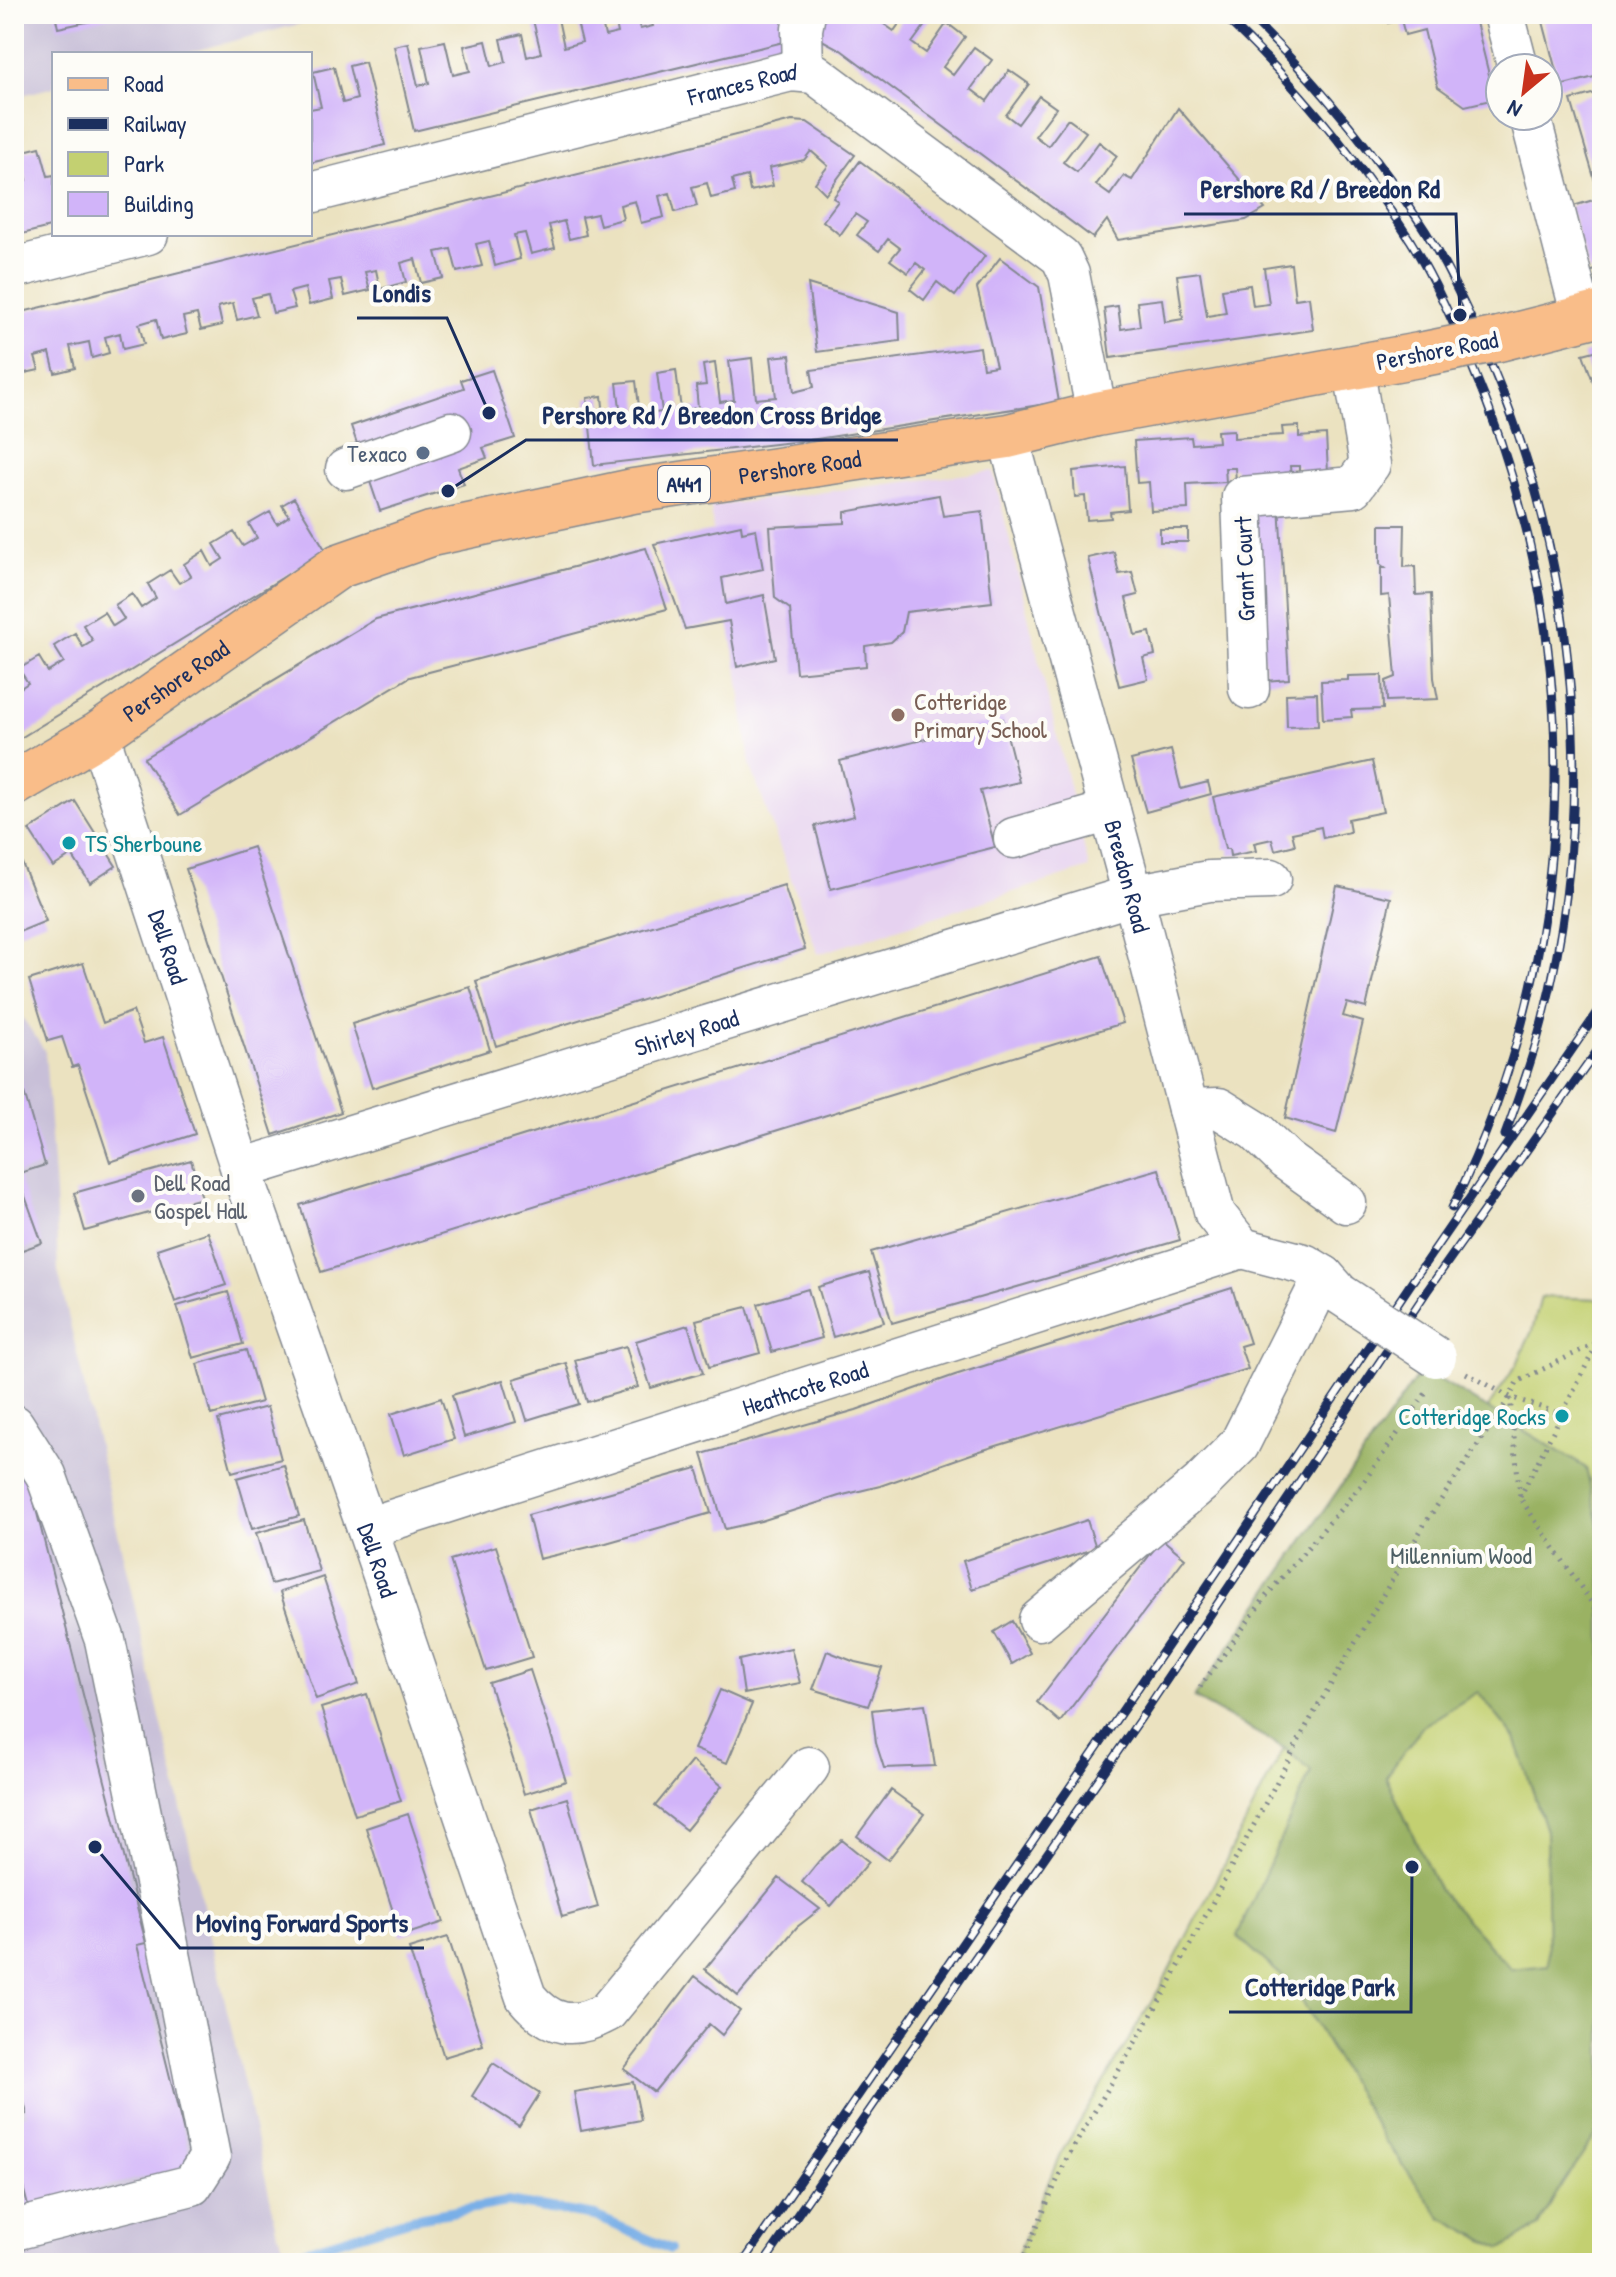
<svg xmlns="http://www.w3.org/2000/svg" width="1616" height="2277" viewBox="0 0 1616 2277" font-family="'Patrick Hand',sans-serif">
  <rect width="100%" height="100%" fill="#fdfcf7"/>
  <filter id="ink" filterUnits="userSpaceOnUse"><feTurbulence type="fractalNoise" baseFrequency=".0125" numOctaves="2"/><feDisplacementMap in="SourceGraphic" scale="16" xChannelSelector="R" yChannelSelector="G"/><feConvolveMatrix kernelMatrix="1 2 1 2 8 2 1 2 1" color-interpolation-filters="sRGB"/></filter>
  <filter id="wash" filterUnits="userSpaceOnUse"><feTurbulence type="fractalNoise" baseFrequency=".006" numOctaves="4" result="noise"/><feDisplacementMap in="SourceGraphic" scale="32" xChannelSelector="R" yChannelSelector="G"/><feGaussianBlur stdDeviation="1.8" result="paint"/><feColorMatrix in="noise" values="0 0 0 0 0 0 0 0 0 0 0 0 0 0 0 0 0 1.4 0 .05"/><feComposite in="paint" operator="in"/></filter>
  <g filter="url(#wash)">
    <rect width="100%" height="100%" fill="#ebe2c0"/>
    <path fill="#e6d2f0" d="M993 471 1089 868 818 954 750 764 737 667 713 532 711 506Z"/>
    <path fill="#c8bfd8" d="M14 14H339L182 54H54V87L14 97Z
      M14 1005 45 1051 55 1192 58 1271 278 2233 291 2263H14Z"/>
    <path fill="#c3d071" stroke="#6f8068" stroke-width="2" d="M1541 1297 1602 1299V2263H1014L1060 2155 1161 1986 1284 1748 1489 1406 1517 1364 1532 1331Z"/>
    <path fill="#9ab263" stroke="#5a7060" stroke-width="2" fill-rule="evenodd" d="M1422 1369 1586 1468 1602 1538V2126L1555 2196 1539 2226 1501 2249 1441 2217 1385 2141 1293 1986 1237 1936 1311 1771 1284 1748 1194 1698ZM1478 1692 1515 1738 1546 1831 1548 1965 1511 1969 1438 1889 1386 1777 1423 1726Z"/>
    <g fill="none" stroke-linecap="round" stroke-linejoin="round">
      <path stroke="#79afe7" stroke-width="10" d="M265 2263 411 2219 507 2202 595 2216 670 2249"/>
    </g>
    <g id="blocks">
      <path fill="#d1b4f9" d="M55 14H120V15L58 28Z
        M540 14H557L564 47 582 42 575 14H600L605 36 618 33 614 14H636L640 29 653 26 650 14H675L676 18 693 14H791L788 41 414 131 394 46 408 43 418 86 429 83 421 46 445 41 453 75 470 71 464 46 486 41 492 66 506 62 501 39 522 34 527 57 541 53 532 16Z
        M813 14H886L881 22 894 31 906 14H927L931 17 912 43 926 53 947 23 965 37 943 67 953 75 974 47 992 60 971 89 987 101 1009 70 1029 84 1006 115 1018 124 1039 96 1056 108 1035 136 1048 146 1068 119 1086 132 1063 162 1077 172 1099 142 1117 156 1096 185 1110 195 1124 176 1132 180 1178 108 1265 209 1246 220 1118 240 1107 220 1093 238 841 50 807 32Z
        M1386 14H1474L1495 99 1465 106 1438 87 1424 30 1405 35 1401 20 1388 23Z
        M1541 14H1601L1602 75 1560 86Z
        M365 62 385 145 310 163V109L321 107 313 72 334 67 343 103 357 99 349 66Z
        M1602 91V268L1589 272 1570 207 1600 198 1571 100Z
        M792 121 807 122 855 155 826 194 815 183 828 166 811 151 804 160 769 168 773 186 750 191 747 176 732 180 735 192 711 198 707 183 692 187 697 206 675 212 670 193 659 196 664 217 641 223 635 201 620 205 623 219 600 225 597 214 582 217 586 235 569 239 564 221 549 225 555 248 531 254 525 233 514 235 520 259 495 266 489 241 476 244 482 266 457 272 451 249 436 252 443 278 421 283 415 259 401 263 406 282 380 289 376 270 365 272 370 290 345 296 341 279 329 281 333 299 309 305 305 288 290 292 295 308 273 313 268 294 252 298 257 315 237 320 233 303 218 307 222 325 201 330 197 314 183 317 187 334 161 340 156 319 139 324 144 344 123 349 120 333 105 337 109 353 92 358 89 342 70 346 75 368 55 373 50 353 35 357 39 370 16 375 14 366V314Z
        M40 147 48 176 54 175V226L14 236V183L27 180 20 152Z
        M860 161 985 256 955 296 937 282 924 300 910 289 925 270 916 263 908 273 890 260 900 248 888 239 879 251 857 235 867 222 855 214 840 235 823 221 838 201 833 198Z
        M1000 258 1039 287 1059 402 810 440 594 465 587 398 602 396 604 417 621 416 617 383 636 381 640 415 662 412 657 373 676 370 681 410 698 408 696 386 706 385 703 365 715 363 720 402 734 400 729 361 752 358 756 399 776 397 771 357 790 355 794 392 814 387 811 370 980 347 983 368 996 366 977 288Z
        M1291 264 1295 299 1309 297 1313 330 1110 358 1104 308 1118 306 1121 329 1140 326 1137 302 1162 299 1165 322 1183 319 1177 275 1200 272 1207 316 1226 313 1222 289 1250 285 1253 306 1269 304 1264 268Z
        M808 284 899 312 900 341 817 352Z
        M1602 349V406L1583 354Z
        M492 370 515 438 483 448 487 458 458 468 464 484 380 511 351 426 464 388 461 380Z
        M1299 426V437L1326 435 1328 472 1299 474V466H1290L1291 478 1236 481 1235 468H1225L1226 482 1187 484 1188 509 1151 511 1149 482 1137 483 1134 441 1191 437 1192 444 1218 442 1217 431 1234 430V438L1283 435 1282 427Z
        M1125 466 1128 510 1110 512 1111 518 1087 520 1085 496 1075 497 1073 471Z
        M939 495 943 516 982 511 992 602 906 612 902 632 891 642 865 646 866 666 796 673 790 609 775 598 770 527 845 523V512Z
        M294 498 326 551 14 742V681L19 689 28 683 19 669 39 657 48 672 64 662 54 646 75 633 83 647 93 641 83 625 104 612 113 626 124 619 115 605 132 594 141 608 156 598 148 584 170 570 179 583 191 576 184 564 204 551 212 566 223 559 214 544 234 532 243 546 257 538 249 524 270 512 277 524 289 516 282 505Z
        M1279 503 1289 679 1265 681 1254 505Z
        M741 525 742 532 756 529 763 569 722 578 726 604 764 595 775 658 737 667 729 621 685 629 654 544Z
        M1380 525H1405L1404 567 1415 566 1416 595 1431 594 1434 678 1438 699 1387 701 1386 681 1396 677 1389 595 1381 596V568H1385L1380 564Z
        M1160 529H1188V542H1160Z
        M646 548 667 609 410 677 180 815 144 758 376 619Z
        M1114 552 1119 574 1132 572 1138 595 1126 598 1135 635 1150 632 1155 655 1143 658 1148 679 1119 686 1088 558Z
        M1382 675 1383 709 1351 710 1352 717 1323 719 1321 681 1348 680V676Z
        M1317 693 1318 726 1287 727 1286 694Z
        M1003 719 1019 782 980 791 995 847 831 889 815 826 854 816 840 761Z
        M1171 750 1181 789 1208 782 1211 794 1146 812 1131 760Z
        M1372 761 1383 812 1348 819 1350 832 1323 838 1321 827 1292 833 1295 845 1275 850 1272 839 1254 843 1256 851 1230 856 1229 849H1225L1213 797Z
        M75 801 116 866 90 883 72 855 53 867 29 830Z
        M14 844 46 921 14 934Z
        M253 847 341 1112 273 1135 186 869Z
        M784 885 805 949 496 1046 476 981Z
        M1337 886 1391 898 1366 1008 1347 1003 1343 1016 1363 1022 1336 1133 1285 1118Z
        M1101 956 1123 1023 321 1272 300 1205Z
        M83 963 103 1023 133 1011 144 1043 163 1037 195 1134 110 1162 78 1065 72 1067 62 1037 48 1041 29 980Z
        M470 987 490 1050 372 1088 352 1024Z
        M15 1061 45 1165 17 1174 42 1243 14 1253Z
        M191 1160 202 1198 85 1231 74 1193Z
        M1159 1169 1180 1240 892 1323 871 1252Z
        M208 1232 226 1285 175 1302 157 1249Z
        M869 1272 884 1322 833 1337 818 1287Z
        M1232 1288 1250 1343 1240 1346 1248 1369 980 1451 880 1486 839 1496 761 1521 725 1529 702 1454 856 1410 955 1375Z
        M808 1289 822 1338 772 1352 758 1304Z
        M228 1292 243 1344 193 1358 177 1306Z
        M747 1307 760 1353 709 1367 696 1320Z
        M688 1325 703 1373 651 1388 636 1341Z
        M626 1346 638 1387 587 1402 575 1360Z
        M246 1350 261 1402 211 1415 197 1364Z
        M566 1363 579 1404 527 1420 514 1379Z
        M503 1380 516 1422 464 1437 452 1395Z
        M441 1398 454 1439 404 1455 391 1414Z
        M267 1407 281 1459 232 1472 218 1420Z
        M19 1442 146 1943 137 1945 192 2165 28 2206 14 2152V2117L27 2114 14 2064V1444Z
        M284 1465 299 1516 252 1529 237 1478Z
        M697 1468 711 1513 606 1543 539 1559 528 1515Z
        M304 1520 319 1571 271 1584 256 1533Z
        M1087 1520 1096 1548 972 1589 963 1561Z
        M1162 1539 1185 1558 1060 1722 1037 1702Z
        M496 1546 532 1657 486 1671 450 1560Z
        M323 1577 359 1684 316 1699 280 1592Z
        M1012 1621 1030 1653 1012 1664 994 1632Z
        M791 1648 800 1683 744 1694 739 1660Z
        M827 1651 855 1662 882 1668 868 1706 813 1689Z
        M530 1670 566 1781 524 1794 489 1683Z
        M720 1690 752 1704 727 1763 694 1749Z
        M367 1694 401 1801 355 1815 321 1708Z
        M925 1704 935 1766 884 1768 876 1743 872 1710Z
        M692 1761 722 1786 686 1830 655 1806Z
        M891 1790 924 1814 888 1860 857 1836Z
        M567 1798 598 1907 562 1917 531 1809Z
        M408 1814 444 1922 401 1936 366 1828Z
        M842 1840 869 1862 831 1906 802 1882 819 1861Z
        M779 1878 820 1909 797 1927 738 1996 705 1969Z
        M448 1937 483 2045 444 2057 409 1949Z
        M695 1976 740 2011 722 2035 709 2024 654 2092 624 2069Z
        M493 2063 540 2093 519 2126 472 2096Z
        M633 2082 641 2120 581 2131 574 2092Z"/>
    </g>
  </g>
  <g filter="url(#ink)">
    <use href="#blocks" fill-opacity="0" stroke="#83888f" stroke-width="2"/>
    <g fill="none" stroke-linecap="round" stroke-linejoin="round">
      <g stroke="#83888f" stroke-width="43">
        <g id="minor">
          <path d="M1504 14 1518 68"/>
          <path d="M803 71 802 29 805 14"/>
          <path d="M1530 116 1582 317"/>
          <path id="s1" d="M310 193 791 71 814 73 1061 257 1069 274 1097 414"/>
          <path d="M14 268 148 234"/>
          <path id="s2" d="M1008 436 1133 895 1215 1214 1242 1248 1304 1264 1324 1276 1340 1294"/>
          <path d="M346 469 451 432"/>
          <path d="M1249 689 1242 497 1353 487 1370 464 1353 366"/>
          <path id="s3" d="M99 734 241 1169 367 1528 526 1997C551 2027 574 2030 607 2012L809 1767"/>
          <path d="M1014 838 1110 811"/>
          <path d="M1188 1109 1219 1108 1256 1131 1286 1160 1346 1203"/>
          <path id="s4" d="M241 1169 1133 895 1209 881 1271 879"/>
          <path d="M14 1425 46 1475 105 1640 176 1983 210 2157 192 2185 14 2230"/>
          <path id="s5" d="M367 1528 1242 1248"/>
          <path d="M1039 1620 1201 1483 1239 1445 1324 1276"/>
        </g>
      </g>
      <g stroke="#83888f" stroke-width="47">
        <g id="major">
          <path d="M1499 339 1602 313"/>
          <path id="s6" d="M14 784 99 734 339 566 431 534 633 491 1008 436 1097 414 1419 355"/>
        </g>
      </g>
      <path stroke="#83888f" stroke-width="5" stroke-dasharray="2 6" stroke-linecap="butt" d="M1602 1340 1517 1382 1510 1397 1520 1498 1602 1618
        M1466 1373 1510 1397 1561 1414
        M1520 1497 1598 1342
        M1200 1687 1267 1595 1363 1483 1428 1390
        M1021 2263 1066 2160 1166 1990 1307 1725 1424 1525 1510 1397"/>
      <use href="#minor" stroke="#fff" stroke-width="40"/>
      <use href="#major" stroke="#f9bd89" stroke-width="44"/>
      <g stroke="#1b2f5e" stroke-width="9">
        <path id="rail" d="M1222 14C1293 81 1357 158 1410 240 1434 279 1453 322 1471 364 1588 636 1584 942 1452 1208
          M1247 14C1314 79 1376 153 1426 232 1451 273 1472 319 1491 364 1578 567 1598 803 1543 1018 1533 1057 1519 1097 1505 1135
          M743 2263 1175 1634 1412 1282 1602 1006
          M764 2263 1141 1718 1427 1291 1602 1044"/>
      </g>
      <use href="#rail" stroke="#fdfcf7" stroke-width="6" stroke-dasharray="18" stroke-linecap="butt"/>
      <g stroke="#83888f" stroke-width="43" stroke-linecap="butt">
        <path id="minor-bridge" d="M1340 1294 1436 1357"/>
      </g>
      <g stroke="#83888f" stroke-width="47" stroke-linecap="butt">
        <path id="major-bridge" d="M1419 355 1499 339"/>
      </g>
      <use href="#minor-bridge" stroke="#fff" stroke-width="40"/>
      <use href="#major-bridge" stroke="#f9bd89" stroke-width="44"/>
    </g>
  </g>
  <circle fill="#5c6f8a" stroke="#fdfcf7" stroke-width="3" cx="423" cy="453" r="8"/>
  <circle fill="#8d6e63" stroke="#fdfcf7" stroke-width="3" cx="898" cy="715" r="8"/>
  <g fill="#0f9aa8" stroke="#fdfcf7" stroke-width="3">
    <circle cx="69" cy="843" r="8"/>
    <circle cx="1562" cy="1416" r="8"/>
  </g>
  <circle fill="#6b7280" stroke="#fdfcf7" stroke-width="3" cx="138" cy="1196" r="8"/>
  <g text-anchor="middle" dominant-baseline="central" stroke-width="8" stroke-linejoin="round" paint-order="stroke">
    <rect fill="#fdfcf7" stroke="#5f6c8c" stroke-width="2" x="658" y="466" width="52" height="36" rx="6"/>
    <g font-size="22" font-weight="bold" fill="#1b2f5e">
      <text x="684" y="484">A441</text>
    </g>
    <g font-size="24" fill="#1b2f5e" stroke="#fdfcf7">
      <text stroke="none"><textPath href="#s1" startOffset="446">Frances Road</textPath></text>
      <text transform="translate(1437 350) rotate(-11)">Pershore Road</text>
      <text stroke="none"><textPath href="#s6" startOffset="864">Pershore Road</textPath></text>
      <text transform="translate(1244 569) rotate(-92)">Grant Court</text>
      <text stroke="none"><textPath href="#s6" startOffset="192">Pershore Road</textPath></text>
      <text stroke="none"><textPath href="#s2" startOffset="456">Breedon Road</textPath></text>
      <text stroke="none"><textPath href="#s3" startOffset="224">Dell Road</textPath></text>
      <text stroke="none"><textPath href="#s4" startOffset="466">Shirley Road</textPath></text>
      <text stroke="none"><textPath href="#s5" startOffset="460">Heathcote Road</textPath></text>
      <text stroke="none"><textPath href="#s3" startOffset="872">Dell Road</textPath></text>
    </g>
    <g font-size="24" fill="#4e5e75" stroke="#fdfcf7" text-anchor="end">
      <text x="407" y="453">Texaco</text>
    </g>
    <g font-size="24" fill="#785e54" stroke="#fdfcf7" text-anchor="start">
      <text x="914" y="701">Cotteridge<tspan x="914" dy="28">Primary School</tspan></text>
    </g>
    <g font-size="24" fill="#0d838f" stroke="#fdfcf7" text-anchor="start">
      <text x="85" y="843">TS Sherboune</text>
      <text x="1546" y="1416" text-anchor="end">Cotteridge Rocks</text>
    </g>
    <g font-size="24" fill="#5b616d" stroke="#fdfcf7" text-anchor="start">
      <text x="154" y="1182">Dell Road<tspan x="154" dy="28">Gospel Hall</tspan></text>
    </g>
    <g font-size="24" fill="#4d5f64" stroke="#fdfcf7">
      <text x="1461" y="1555">Millennium Wood</text>
    </g>
  </g>
  <path fill="none" stroke="#1b2f5e" stroke-width="3" d="M1460 315L1456 214H1184M489 413L447 318H357M448 491L526 440H898M95 1847L180 1948H424M1412 1867L1411 2012H1229"/>
  <g fill="#1b2f5e" stroke="#fdfcf7" stroke-width="3">
    <circle cx="1460" cy="315" r="8"/>
    <circle cx="489" cy="413" r="8"/>
    <circle cx="448" cy="491" r="8"/>
    <circle cx="95" cy="1847" r="8"/>
    <circle cx="1412" cy="1867" r="8"/>
  </g>
  <g font-size="26" text-anchor="middle" font-weight="bold" fill="#1b2f5e" stroke="#fdfcf7" stroke-width="8" stroke-linejoin="round" paint-order="stroke">
    <text x="1320" y="198">Pershore Rd / Breedon Rd</text>
    <text x="402" y="302">Londis</text>
    <text x="712" y="424">Pershore Rd / Breedon Cross Bridge</text>
    <text x="302" y="1932">Moving Forward Sports</text>
    <text x="1320" y="1996">Cotteridge Park</text>
  </g>
  <rect width="1616" height="2277" fill="none" stroke="#fdfcf7" stroke-width="48"/>
  <rect x="52" y="52" width="260" height="184" fill="#fdfcf7" stroke="#a3aaba" stroke-width="2"/>
  <rect x="68" y="78" width="40" height="12" fill="#f9bd89" stroke="#a3aaba" stroke-width="2"/>
  <text x="124" y="92" font-size="24" fill="#1b2f5e">Road</text>
  <rect x="68" y="118" width="40" height="12" fill="#1b2f5e" stroke="#a3aaba" stroke-width="2"/>
  <text x="124" y="132" font-size="24" fill="#1b2f5e">Railway</text>
  <rect x="68" y="152" width="40" height="24" fill="#c3d071" stroke="#a3aaba" stroke-width="2"/>
  <text x="124" y="172" font-size="24" fill="#1b2f5e">Park</text>
  <rect x="68" y="192" width="40" height="24" fill="#d1b4f9" stroke="#a3aaba" stroke-width="2"/>
  <text x="124" y="212" font-size="24" fill="#1b2f5e">Building</text>
  <g transform="translate(1524 92) rotate(209)"><circle r="38" fill="#fdfcf7" stroke="#a3aaba" stroke-width="2"/>
  <path d="M0-6L14 30L0 20L-14 30Z" fill="#c8321e"/>
  <text y="-12" font-size="22" font-weight="bold" text-anchor="middle" fill="#1b2f5e">N</text>
  </g>
</svg>
